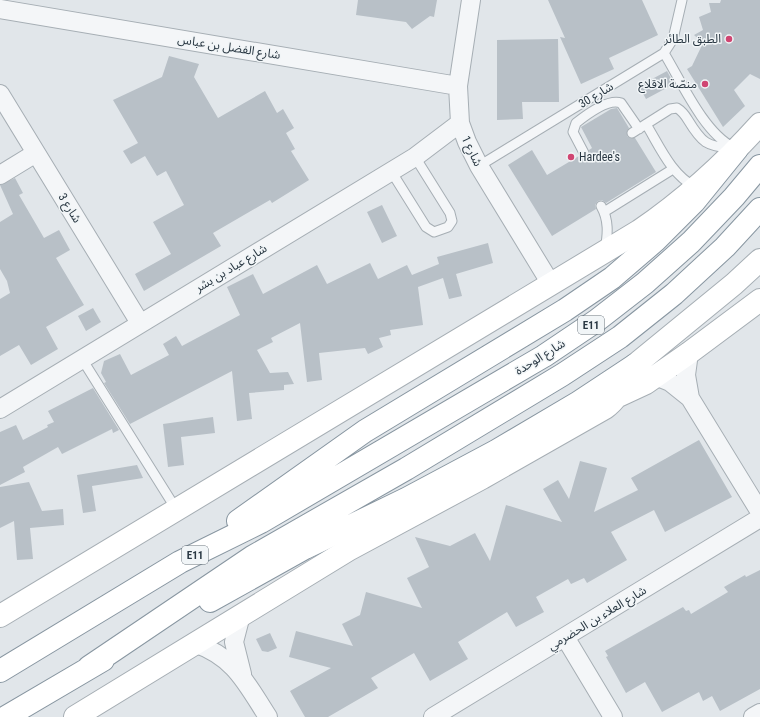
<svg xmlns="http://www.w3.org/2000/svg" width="760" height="717" viewBox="0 0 760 717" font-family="'Roboto Condensed','Noto Sans Arabic',sans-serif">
  <rect width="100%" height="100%" fill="#e1e6ea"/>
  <path fill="#b8c0c7" d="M358 0H437L434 17 430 16 412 29 406 22 356 15Z
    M548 0H642L658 35 609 58 614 69 581 84 560 37 565 38Z
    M721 0H760V79L750 74 734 90 745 106 723 127 687 69 692 66 703 43 694 35 703 30 699 17 711 12 709 3H720Z
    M558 39 559 102H522L523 119 497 120V40Z
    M169 56 199 64 194 77 218 118 265 91 277 113 283 109 294 128 286 133 295 149 291 151 309 180 272 203 270 200 213 233 221 246 144 291 135 274 171 254 153 222 184 205 166 171 157 176 145 156 131 164 123 151 138 143 113 100 162 77Z
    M667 71 674 84 646 99 639 86Z
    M617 108 629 128 627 131V136L630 138H635L656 172 606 203 602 200 598 201 595 205 596 209 552 236 508 165 532 150 547 175 579 156 581 158H586L590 154 589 150 592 148 581 127 611 109Z
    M15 178 23 193 19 195 44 238 59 230 70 250 56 258 84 305 46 327 58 349 31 365 19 345 0 356V299L10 293 7 281 0 269V222L13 214 0 185Z
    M382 205 397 236 382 243 367 212Z
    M488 243 493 263 456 274 462 296 449 299 443 278 418 287 423 325 390 330 391 335 379 338 383 347 368 354 365 348 319 353 322 380 307 382 300 323 271 338 273 342 257 350 270 373 288 372 294 384 284 385V390L249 393 252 419 237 421 232 371 130 424 104 383 106 382 101 373 104 361 120 354 131 375 169 355 163 344 176 336 182 346 240 315 227 287 253 274 263 294 317 265 327 284 370 263 378 279 407 265 412 275 439 264 437 257Z
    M93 308 101 322 86 331 78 316Z
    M93 388 119 430 113 433 112 429 62 454 58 447 23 467 25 472 0 485V432L16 425 23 440 48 427 47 425 54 422 48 411Z
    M213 417 215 433 181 437 184 465 168 467 163 424Z
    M699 440 732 497 665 532 654 510 611 532 627 560 587 583 584 578 571 584 568 579 536 597 544 612 516 627 507 612 458 642 468 659 430 681 414 653 371 678 378 688 328 717H305L290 691 331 668 289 657 296 631 353 646 342 624 360 615 366 592 422 608 407 578 429 567 415 537 450 546 475 533 490 561 506 505 562 522 543 489 558 480 569 499 580 461 607 468 594 512 638 490 631 478Z
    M137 465 143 478 92 486 96 511 83 513 77 475Z
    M29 482 42 511 63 509 64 525 30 528 33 559 17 560 14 521 0 528V487Z
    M760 570V689L720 711 712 696 703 701 699 692 662 712 645 682 626 693 606 657 608 656 605 651 683 607 686 611 689 610 691 614 728 592 724 587 745 575 746 577Z
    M270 633 277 648 268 652 262 651 256 639Z"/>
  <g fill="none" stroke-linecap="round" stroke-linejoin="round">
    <g stroke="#a6aeb4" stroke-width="11">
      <path id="lane" d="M664 53C681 81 704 133 733 147
        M646 124C660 147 671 174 695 187
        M632 133 670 109 677 108C682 111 685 115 688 120 702 143 706 146 733 149
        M584 153 573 132 576 123C586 115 608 98 621 103L639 129
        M479 166 664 53 673 39 682 0
        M391 171 426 227 434 232 448 227 452 221 450 213 415 157
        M601 206C609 220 608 234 605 249
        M604 212 673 169
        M82 359 176 509"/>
    </g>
    <g stroke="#a6aeb4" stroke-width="20">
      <path id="street" d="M471 0 458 86 460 123 467 142 479 166 551 284
        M0 9 458 86
        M0 94 140 323
        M0 175 36 153
        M689 353 686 375 690 398
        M655 376 670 382 690 398 760 512
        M0 409 415 157 460 123
        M241 615 234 642 242 674
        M565 637 613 717
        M194 643C235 657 246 683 268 717
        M433 717 760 518
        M753 717 760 713"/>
    </g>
    <g stroke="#a6aeb4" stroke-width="24">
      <path id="secondary" d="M618 396 646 383 689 353 760 300
        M0 616 639 231C683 201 724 164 760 124
        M75 717 348 550 482 478 605 408C621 397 624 379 635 365L734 284 760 260"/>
    </g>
    <g stroke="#8896a1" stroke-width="24">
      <path id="highway" d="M238 521 365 431 565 310 612 278 655 241 694 202 737 149
        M210 601 305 548 406 499 496 451 579 402 635 365
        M89 667 252 557 406 469 562 375 620 337 674 294 725 247 760 209
        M0 671 180 562 261 522 544 356 596 321 645 283 691 242 734 197 760 166
        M6 717 103 660"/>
    </g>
    <use href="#lane" stroke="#f4f6f8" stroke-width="9"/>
    <use href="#street" stroke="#f4f6f8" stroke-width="18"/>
    <use href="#secondary" stroke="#fff" stroke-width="22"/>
    <use href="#highway" stroke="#fff" stroke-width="22"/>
  </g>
  <g fill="#d04572" stroke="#f1f5f7" stroke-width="1.5">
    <circle cx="729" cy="39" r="4"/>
    <circle cx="705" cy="84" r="4"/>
    <circle cx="571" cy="157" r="4"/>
  </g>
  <g text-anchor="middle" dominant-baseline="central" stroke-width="3" stroke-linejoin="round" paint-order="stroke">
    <g fill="#f1f5f7" stroke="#657078" stroke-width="1">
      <rect x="578" y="316" width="26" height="18" rx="3"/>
      <rect x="182" y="546" width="26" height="18" rx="3"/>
    </g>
    <g font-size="11" font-weight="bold" fill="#293742">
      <text x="591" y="325">E11</text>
      <text x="195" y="555">E11</text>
    </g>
    <g font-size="12" fill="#293742" stroke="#f1f5f7" text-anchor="end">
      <text x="721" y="39">الطبق الطائر</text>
      <text x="697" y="84">منصّة الاقلاع</text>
      <text x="579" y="157" text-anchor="start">Hardee's</text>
    </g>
    <g font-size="12" fill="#293742" stroke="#f1f5f7">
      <text transform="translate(229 47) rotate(9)">شارع الفضل بن عباس</text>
      <text transform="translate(596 95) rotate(-31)">شارع 30</text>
      <text transform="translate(472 151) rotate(65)">شارع 1</text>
      <text transform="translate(70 208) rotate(58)">شارع 3</text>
      <text transform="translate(231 268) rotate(-31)">شارع عباد بن بشر</text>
      <text transform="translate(540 357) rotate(-32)">شارع الوحدة</text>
      <text transform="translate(597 618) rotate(-31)">شارع العلاء بن الحضرمي</text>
    </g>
  </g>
</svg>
